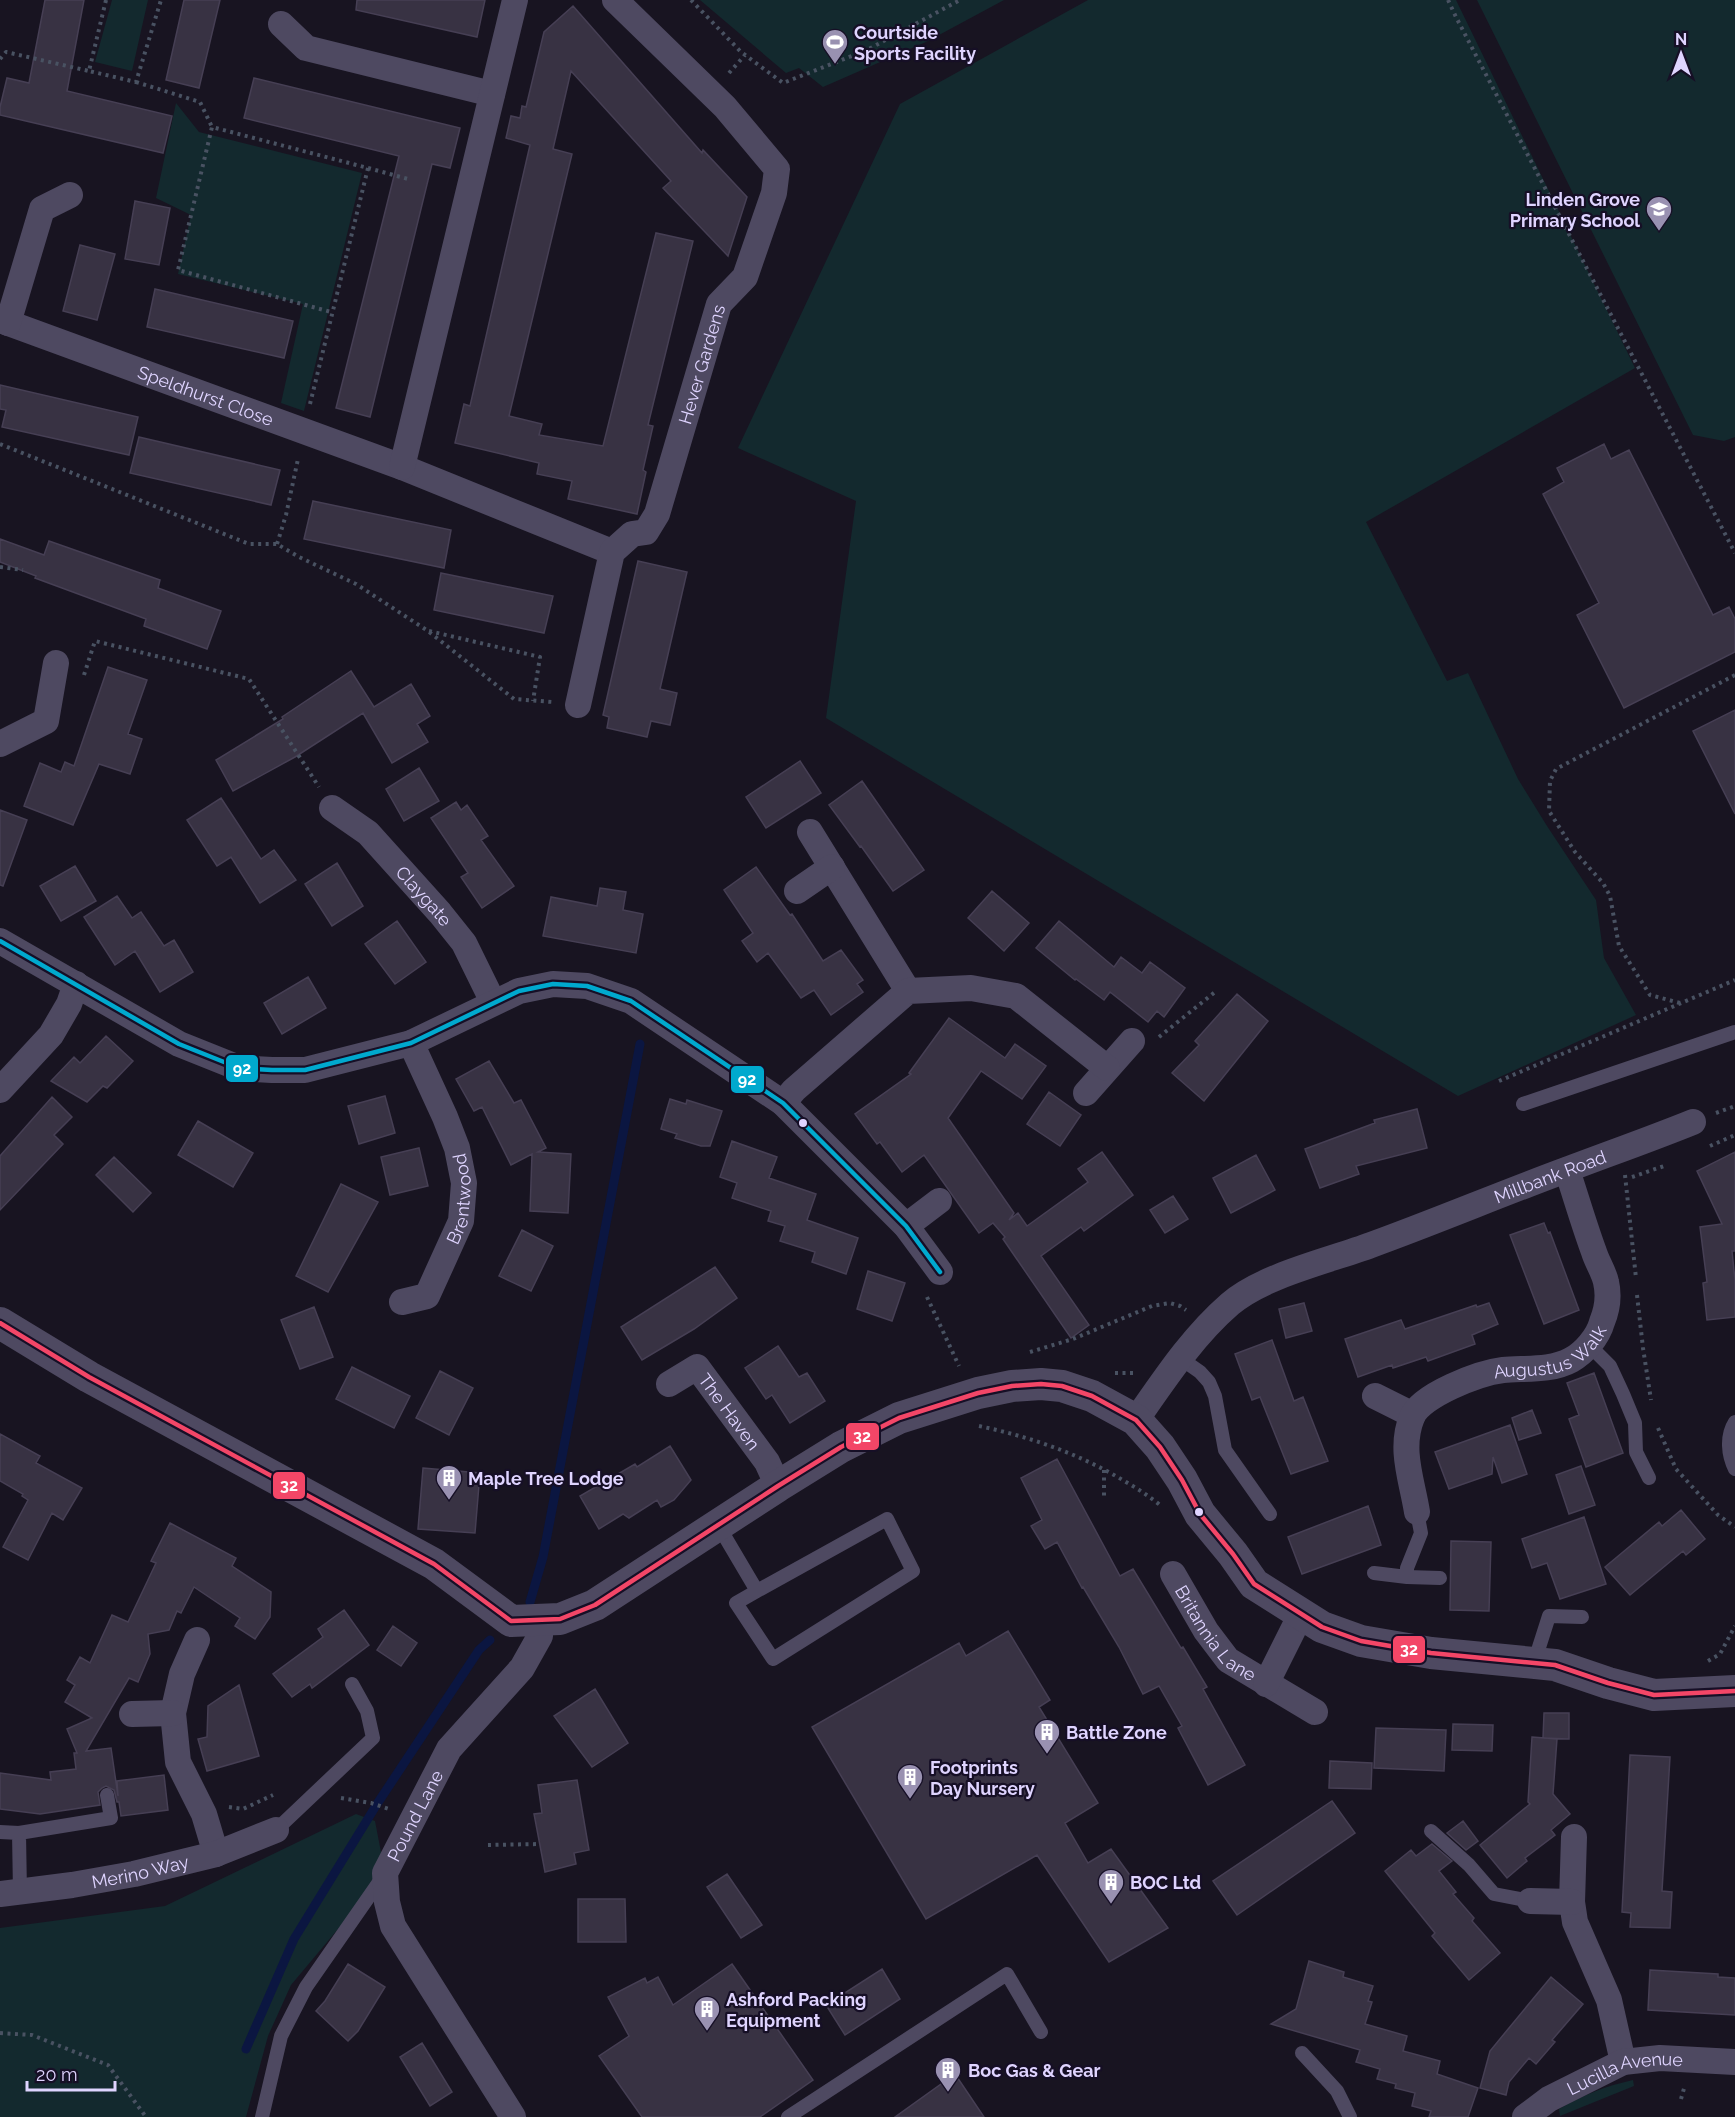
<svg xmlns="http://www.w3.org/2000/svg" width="1735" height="2117" viewBox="0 0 1735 2117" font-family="Raleway,sans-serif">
  <rect width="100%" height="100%" fill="#181421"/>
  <path fill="#13292e" d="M112 0H148L132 71 95 62Z
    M700 0H1004L926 42 823 87 799 68 786 73Z
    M1088 0H1456L1635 368 1366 522 1447 681 1468 673 1518 779 1547 826 1596 900 1604 958 1636 1015 1458 1096 826 718 856 501 738 448 900 104Z
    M1477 0H1735V437L1724 441 1693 435Z
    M176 103 199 132 362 173 304 411 281 403 303 304 178 274 191 215 156 198Z
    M356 1814 375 1821 385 1873 291 1985 268 2036 246 2117H0V1928L165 1906Z
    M1633 2080 1634 2086 1560 2116 1559 2109C1583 2095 1606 2086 1633 2080Z"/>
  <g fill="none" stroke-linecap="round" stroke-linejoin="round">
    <path stroke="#0b1641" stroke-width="9" d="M530 1602 543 1557 640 1044
      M246 2049 294 1939 377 1804 479 1650 490 1640"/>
  </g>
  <path fill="#383243" stroke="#463f54" stroke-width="1.5" d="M45 0H84L67 91 172 116 163 153 0 115V107L7 78 29 83Z
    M184 0H220L199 88 166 80Z
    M357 0H485L477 37 356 10Z
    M573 6 702 153 703 150 747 197 728 256 663 188 671 181 571 71 553 149 572 154 509 416 542 424 539 435 603 446 656 233 693 241 648 425 653 426 643 470 646 472 637 514 568 499 572 481 537 474 539 463 455 443 464 404 470 406 530 145 506 138 511 116 520 118 522 106 526 107 544 32Z
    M254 78 460 128 450 168 432 164 370 417 336 408 399 156 244 118Z
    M135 201 170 208 159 265 125 259Z
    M80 245 115 254 97 320 63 311Z
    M155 289 293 321 284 358 147 327Z
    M0 385 138 417 129 455 2 427 6 410 0 409Z
    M139 437 280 470 271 505 130 473Z
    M1604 444 1611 459 1629 450 1713 615 1729 607 1735 619V652L1624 708 1577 615 1599 603 1543 494 1564 482 1557 468Z
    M313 501 451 530 444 568 304 539Z
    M0 539 44 555 49 541 160 580 158 588 221 611 207 649 144 626 146 619 35 578 36 576 0 562Z
    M638 561 687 572 660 689 677 693 670 725 651 721 647 737 607 728 609 717 603 715Z
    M441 573 553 596 544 633 434 610Z
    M108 667 147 680 128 734 142 739 130 774 99 764 73 825 24 806 40 763 61 772 65 762 74 766Z
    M351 671 374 707 411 684 430 716 417 724 428 742 392 763 363 713 295 757 233 791 216 760 283 719 282 717Z
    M1735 710V814L1693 731Z
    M800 761 821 793 766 828 746 797Z
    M419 768 439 801 404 821 386 789Z
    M862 781 924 870 893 891 861 846 860 847 829 805Z
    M221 798 261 859 274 850 296 880 260 903 231 857 217 866 187 820Z
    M456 802 461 810 467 805 488 836 481 840 514 886 482 908 461 877 468 873 431 818Z
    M0 810 27 820 3 886 0 885Z
    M337 863 363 906 332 926 305 884Z
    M75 866 96 901 61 921 40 886Z
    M756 867 790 915 792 914 823 961 841 950 863 980 857 984 863 992 831 1015 814 990 801 998 768 953 757 962 742 941 753 933 724 890Z
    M600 888 626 892 623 910 643 914 636 953 543 936 551 897 597 906Z
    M992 891 1029 923 1004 951 968 918Z
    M117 896 132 918 141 912 164 946 174 940 193 972 160 992 135 951 115 965 84 917Z
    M397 921 426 962 395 984 365 944Z
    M1059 921 1114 967 1121 957 1142 973 1150 962 1185 988 1164 1017 1157 1011 1148 1022 1110 992 1104 1000 1076 979 1075 980 1036 948Z
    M308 977 326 1008 282 1034 264 1003Z
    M1237 994 1268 1021 1204 1101 1172 1073 1199 1045 1195 1041Z
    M949 1018 1005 1058 1015 1044 1046 1066 1022 1099 981 1071 948 1118 1014 1213 1009 1220 1018 1213 1027 1226 1088 1182 1078 1169 1102 1152 1133 1195 1084 1231 1081 1227 1041 1256 1089 1325 1071 1338 1003 1239 1005 1237 993 1223 979 1233 924 1155 902 1172 880 1142 877 1144 855 1114 911 1074 909 1073Z
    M106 1036 133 1061 107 1088 103 1086 87 1102 51 1081 74 1057 80 1063Z
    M489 1061 514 1103 521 1100 546 1148 538 1152 571 1154 568 1213 530 1211 532 1154 511 1165 482 1107 474 1111 456 1079Z
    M1049 1092 1081 1115 1060 1146 1027 1124Z
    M385 1096 395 1133 359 1144 348 1106Z
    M52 1097 72 1117 54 1135 63 1144 0 1210V1156Z
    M670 1099 686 1104 687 1100 722 1111 710 1146H701L675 1138 677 1134 661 1129Z
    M1417 1109 1427 1148 1356 1166 1359 1174 1320 1188 1305 1149 1375 1123 1374 1120Z
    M198 1121 253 1153 233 1187 178 1155Z
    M732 1141 777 1157 769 1178 816 1194 807 1220 858 1238 846 1274 812 1262 815 1252 780 1241 785 1226 768 1221 771 1211 732 1198 737 1183 720 1177Z
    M419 1148 428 1186 390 1195 381 1157Z
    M1735 1152V1251H1732L1735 1280V1317L1707 1320 1703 1283 1707 1282 1700 1227 1722 1224 1697 1171Z
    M1256 1155 1275 1190 1231 1213 1213 1178Z
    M114 1157 151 1193 133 1212 96 1175Z
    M341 1184 378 1202 328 1292 296 1276Z
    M1173 1196 1188 1219 1165 1233 1150 1210Z
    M1544 1223 1548 1233 1550 1232 1579 1310 1544 1324 1510 1235Z
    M522 1230 553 1246 531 1291 499 1276Z
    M715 1267 737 1298 694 1329 642 1360 621 1327Z
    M868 1271 905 1283 892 1321 857 1309Z
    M1304 1303 1312 1331 1286 1338 1279 1309Z
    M1489 1303 1498 1324 1472 1335 1475 1344 1428 1361 1426 1357 1393 1368 1392 1365 1358 1377 1345 1339 1401 1320 1405 1329 1476 1305 1477 1307Z
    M314 1307 333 1357 300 1369 281 1320Z
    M1272 1340 1294 1401 1303 1397 1328 1461 1291 1474 1260 1397 1252 1400 1235 1354Z
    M778 1346 799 1377 807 1373 825 1401 790 1423 772 1395 766 1399 745 1368Z
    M352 1367 410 1396 394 1428 336 1399Z
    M440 1371 473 1388 449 1435 416 1418Z
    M1594 1373 1623 1453 1586 1467 1569 1419 1579 1415 1567 1383Z
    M1532 1410 1541 1433 1519 1440 1512 1418Z
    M1510 1425 1527 1474 1502 1483 1493 1457 1492 1474 1449 1489 1435 1452Z
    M0 1434 40 1456 36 1463 82 1488 63 1520 52 1513 28 1560 3 1547 28 1500 22 1496 23 1494 0 1481Z
    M670 1446 691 1480 674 1500 661 1507 657 1500 629 1518 623 1514 599 1529 580 1496 635 1464 637 1467Z
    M1057 1459 1120 1576 1133 1569 1181 1648 1183 1647 1207 1687 1203 1689 1245 1765 1208 1785 1178 1728 1182 1726 1159 1686 1143 1694 1119 1647 1083 1587 1082 1588 1057 1542 1045 1549 1031 1526 1042 1520 1021 1478Z
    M1581 1466 1595 1505 1569 1514 1556 1475Z
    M423 1468 480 1473 475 1533 418 1529Z
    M1368 1506 1381 1545 1302 1574 1288 1537Z
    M1681 1510 1705 1539 1686 1555 1683 1551 1630 1595 1605 1567 1659 1522 1662 1526Z
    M1584 1517 1606 1584 1560 1599 1547 1563 1532 1568 1522 1539Z
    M170 1523 236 1558 232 1566 271 1592 270 1617 255 1639 235 1626 240 1618 194 1587 181 1613 177 1611 169 1630 148 1634 150 1654 138 1682 129 1678 86 1751 111 1748 118 1796 117 1781 164 1775 168 1810 121 1816 119 1802H117L114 1790 106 1786 102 1788 98 1792 100 1805 40 1814 0 1809V1773L51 1780 50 1772 76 1769 74 1753H77L67 1729 92 1718 65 1702 75 1685 67 1680 80 1657 90 1663 112 1615 128 1622 156 1563 151 1561Z
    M1451 1541 1491 1542 1489 1611 1450 1610Z
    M344 1610 369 1645 312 1688 310 1684 292 1697 273 1674 323 1637 318 1629Z
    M393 1626 417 1643 401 1666 377 1650Z
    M1008 1631 1050 1700 1039 1707 1098 1803 1065 1823 1088 1863 1111 1849 1168 1928 1109 1962 1037 1855 926 1919 812 1727 959 1643 966 1656Z
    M239 1685 259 1756 207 1771 198 1739 207 1737 208 1706Z
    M595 1689 628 1743 592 1767 554 1716Z
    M1544 1713H1569V1739L1543 1738Z
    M1453 1724 1493 1725 1492 1751 1452 1750Z
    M1376 1728 1446 1730 1444 1771 1374 1768Z
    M1532 1737 1557 1739 1553 1794 1570 1814 1551 1830 1555 1835 1525 1858 1527 1861 1507 1878 1480 1845 1530 1804 1528 1802Z
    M1630 1755 1670 1757 1662 1891 1672 1892 1670 1928 1630 1927 1631 1913 1622 1912Z
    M1330 1761 1372 1763 1371 1789 1329 1788Z
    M577 1780 589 1850 574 1853 576 1864 545 1872 534 1814 542 1813 538 1785Z
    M1332 1801 1355 1833 1237 1915 1213 1881Z
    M1463 1821 1478 1841 1466 1850 1447 1833Z
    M1432 1844 1452 1861 1439 1871 1456 1892 1453 1894 1474 1918 1472 1921 1500 1953 1469 1980 1432 1936 1435 1933 1385 1871 1411 1850 1416 1856Z
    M727 1874 762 1925 741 1938 707 1887Z
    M578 1899H625L626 1942H578Z
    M1309 1961 1344 1972 1343 1977 1373 1986 1368 2001 1372 2002 1365 2024 1407 2036 1403 2051 1440 2061 1437 2074 1478 2088 1468 2117H1429L1431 2111 1412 2106 1415 2093 1395 2088 1396 2084 1377 2079 1380 2069 1356 2062 1360 2050 1271 2024 1296 2009Z
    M348 1964 385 1987 358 2031 348 2041 316 2011 325 2001Z
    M732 1964 813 2080 760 2117H642L599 2056 629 2036 608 1997 645 1978 647 1983 658 1977 673 2005Z
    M882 1969 900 1999 845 2035 826 2005Z
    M1650 1970 1718 1974V1977L1735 1978V2015L1648 2010Z
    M1551 1977 1583 2004 1552 2040 1555 2042 1536 2064 1529 2058 1509 2082 1506 2095 1480 2088 1490 2051Z
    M422 2043 452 2092 430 2106 400 2057Z
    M955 2074 984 2117H895Z"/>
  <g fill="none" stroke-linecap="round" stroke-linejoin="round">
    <path stroke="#495262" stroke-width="4" stroke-dasharray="3 4.5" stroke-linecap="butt" d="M106 0 89 71 136 82 161 0
      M691 0 741 52 783 83 867 50 960 0
      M1448 0 1456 17 1735 553
      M0 59 6 52 89 71
      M729 73 745 55
      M136 82 200 102 212 127
      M368 168 408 179
      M310 404 368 168 212 127 178 270 331 312
      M0 444 249 544H277L299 557 356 584 428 631 514 699 553 702
      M277 544 286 515 298 459
      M0 567 23 570
      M429 631 540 657 533 701
      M84 675 95 641 249 679 319 787
      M1680 1003 1650 995 1619 946 1610 896 1603 883 1575 852 1549 811 1550 781 1556 769 1735 675
      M1159 1037 1215 992
      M1499 1081 1735 980
      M1716 1113 1735 1106
      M1710 1146 1735 1135
      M1625 1175 1636 1278
      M1632 1177 1664 1166
      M1637 1295 1643 1348 1651 1400
      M927 1297 959 1366
      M1030 1352 1073 1339 1152 1306 1170 1303 1180 1306 1186 1310
      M1115 1373H1135
      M979 1426C1031 1437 1080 1454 1126 1482 1138 1489 1149 1496 1160 1505
      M1658 1428 1676 1469 1718 1515 1735 1527
      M1104 1470V1498
      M1708 1661 1720 1654 1735 1626
      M341 1798 371 1803 389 1809
      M229 1807 243 1809 273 1795
      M488 1845 540 1844
      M0 2033 32 2035 108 2065 146 2117
      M1681 2099 1685 2085"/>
    <path stroke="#4e4961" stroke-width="14" d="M1523 1104 1735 1032
      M1589 1345 1610 1366 1623 1394 1635 1423 1636 1452 1649 1478
      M1180 1358 1200 1372 1209 1382 1215 1396 1225 1450 1270 1514
      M1735 1422C1726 1436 1728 1455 1735 1469
      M718 1525 757 1591 736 1603 773 1659 913 1571 887 1519 757 1591
      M1374 1573 1407 1577 1440 1578
      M1407 1577V1568L1421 1533 1417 1512
      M1534 1663 1549 1616 1582 1617
      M276 1830 373 1738 367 1711 352 1684
      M1431 1831 1469 1865 1494 1894 1530 1901
      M0 1832 19 1833
      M20 1893 19 1833 111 1818 107 1795
      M1302 2053 1337 2091 1350 2117
      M262 2117 281 2036 306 1987 384 1875
      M788 2117 1007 1974 1041 2032"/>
    <g stroke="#4e4961" stroke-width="26">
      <path d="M281 24 306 48 492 94"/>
      <path id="s1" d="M0 320 402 467 612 552"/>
      <path d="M8 323 42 209 70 195"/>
      <path d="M402 467 515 0"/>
      <path id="s2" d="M578 705 612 552 632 534 646 532 657 514 719 304 745 277 774 193 777 169 725 107 615 0"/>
      <path d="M0 744 46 721 56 663"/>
      <path id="s3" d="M332 808 368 833 440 913 464 943 493 1002"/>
      <path d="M810 832 908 991"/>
      <path d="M797 891 832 867"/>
      <path d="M0 941 179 1044 239 1068 272 1070H305L411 1043 519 991 553 984 587 986 631 1001 783 1103 906 1226 940 1272"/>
      <path d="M0 1090 51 1035 69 1004 76 984"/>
      <path d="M1086 1093 1132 1041"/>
      <path d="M783 1103 794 1090 908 991 971 988 1016 996 1107 1068"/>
      <path d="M906 1226 939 1201"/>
      <path id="s4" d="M402 1302 427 1296 461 1221 464 1183 457 1148 445 1117 411 1043"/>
      <path id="s5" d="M669 1384 697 1367 767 1462 778 1486"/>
      <path d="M1375 1396 1413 1415"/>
      <path id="s6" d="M1136 1420C1164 1380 1192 1337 1230 1304 1264 1275 1328 1261 1371 1245 1437 1221 1501 1194 1566 1170 1608 1154 1651 1139 1693 1122"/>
      <path id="s7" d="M1417 1512C1412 1480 1399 1449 1412 1417 1421 1395 1479 1373 1503 1370 1524 1368 1551 1371 1571 1360 1584 1353 1598 1337 1602 1322 1607 1310 1609 1295 1606 1282 1604 1272 1597 1262 1594 1252 1584 1225 1576 1197 1567 1170"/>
      <path id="s8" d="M1173 1574 1206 1631 1228 1660 1315 1712"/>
      <path d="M197 1640 182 1674 173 1713 178 1762 204 1814 216 1854"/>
      <path d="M1266 1684 1301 1614"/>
      <path d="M132 1714 173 1713"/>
      <path d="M1574 1837 1572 1902 1575 1922 1609 2000 1623 2062"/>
      <path id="s9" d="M0 1894 72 1885 134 1874 216 1854 276 1830"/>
      <path d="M1530 1901 1572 1902"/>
      <path id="s10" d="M513 2117 393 1926 387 1902 385 1873 449 1749 522 1668 540 1636 537 1621"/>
      <path id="s11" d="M1525 2117 1549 2099 1623 2062 1660 2058 1735 2062"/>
    </g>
    <path stroke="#4e4961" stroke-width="32" d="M0 1323 89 1377 434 1564 511 1621 560 1619 595 1605 778 1486 841 1447 899 1418 978 1393 1012 1386 1041 1384 1062 1386 1092 1396 1136 1420 1160 1447 1182 1480 1200 1514 1233 1554 1254 1584 1322 1627 1361 1641 1431 1653 1555 1665 1608 1683 1654 1695 1735 1691"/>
    <g stroke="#160f26" stroke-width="9">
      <path id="bus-1" d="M0 1323 89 1377 434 1564 511 1621 560 1619 595 1605 778 1486 841 1447 899 1418 978 1393 1012 1386 1041 1384 1062 1386 1092 1396 1136 1420 1160 1447 1182 1480 1200 1514 1233 1554 1254 1584 1322 1627 1361 1641 1431 1653 1555 1665 1608 1683 1654 1695 1735 1691"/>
    </g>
    <g stroke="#160f26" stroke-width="9">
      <path id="bus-2" d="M0 941 179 1044 239 1068 272 1070H305L411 1043 519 991 553 984 587 986 631 1001 783 1103 906 1226 940 1272"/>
    </g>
    <use href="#bus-1" stroke="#f34667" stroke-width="4.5"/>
    <use href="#bus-2" stroke="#00a9ce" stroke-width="4.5"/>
  </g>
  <defs>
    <g id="stadium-pin" transform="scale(1.35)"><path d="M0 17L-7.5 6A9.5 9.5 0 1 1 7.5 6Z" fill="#9991b1" stroke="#160f26"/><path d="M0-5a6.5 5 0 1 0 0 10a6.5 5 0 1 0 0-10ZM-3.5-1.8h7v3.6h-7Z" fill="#fff"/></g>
    <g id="school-pin" transform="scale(1.35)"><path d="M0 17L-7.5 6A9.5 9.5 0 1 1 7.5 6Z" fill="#9991b1" stroke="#160f26"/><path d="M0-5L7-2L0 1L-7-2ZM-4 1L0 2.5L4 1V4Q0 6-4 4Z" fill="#fff"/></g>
    <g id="building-pin" transform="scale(1.35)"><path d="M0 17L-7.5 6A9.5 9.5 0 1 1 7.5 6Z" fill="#9991b1" stroke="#160f26"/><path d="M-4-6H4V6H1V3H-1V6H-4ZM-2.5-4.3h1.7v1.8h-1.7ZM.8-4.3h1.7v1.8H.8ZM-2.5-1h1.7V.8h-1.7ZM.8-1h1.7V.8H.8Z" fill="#fff"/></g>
  </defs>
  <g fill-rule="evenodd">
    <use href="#stadium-pin" x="835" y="42"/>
    <use href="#school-pin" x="1659" y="209"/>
    <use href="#building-pin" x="449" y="1478"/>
    <use href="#building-pin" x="1047" y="1732"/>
    <use href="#building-pin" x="910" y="1777"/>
    <use href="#building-pin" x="1111" y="1882"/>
    <use href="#building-pin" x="707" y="2009"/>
    <use href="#building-pin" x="948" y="2070"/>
  </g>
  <g fill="#dfd4ff" stroke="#160f26" stroke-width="2">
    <circle cx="803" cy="1123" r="5"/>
    <circle cx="1199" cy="1512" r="5"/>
  </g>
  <g text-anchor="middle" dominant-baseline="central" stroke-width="4.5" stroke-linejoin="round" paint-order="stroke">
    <g font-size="18" font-weight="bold" fill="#dfd4ff" stroke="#160f26" text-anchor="start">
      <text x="854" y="32">Courtside<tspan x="854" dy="21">Sports Facility</tspan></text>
      <text x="1640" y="199" text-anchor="end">Linden Grove<tspan x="1640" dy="21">Primary School</tspan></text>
      <text x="468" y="1478">Maple Tree Lodge</text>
      <text x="1066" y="1732">Battle Zone</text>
      <text x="930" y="1767">Footprints<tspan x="930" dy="21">Day Nursery</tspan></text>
      <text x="1130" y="1882">BOC Ltd</text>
      <text x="726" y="1999">Ashford Packing<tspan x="726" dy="21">Equipment</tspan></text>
      <text x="968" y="2070">Boc Gas &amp; Gear</text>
    </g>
    <g font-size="18" fill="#dfd4ff" stroke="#160f26">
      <text stroke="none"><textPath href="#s2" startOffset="375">Hever Gardens</textPath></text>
      <text stroke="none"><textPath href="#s1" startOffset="219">Speldhurst Close</textPath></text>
      <text stroke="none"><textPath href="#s3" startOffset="128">Claygate</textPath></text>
      <text stroke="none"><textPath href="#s6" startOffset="495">Millbank Road</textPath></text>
      <text stroke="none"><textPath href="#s4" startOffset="130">Brentwood</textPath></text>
      <text stroke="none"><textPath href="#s7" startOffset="254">Augustus Walk</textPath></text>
      <text stroke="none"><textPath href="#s5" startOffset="88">The Haven</textPath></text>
      <text stroke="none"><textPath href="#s8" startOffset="74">Britannia Lane</textPath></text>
      <text stroke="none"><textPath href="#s10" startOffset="344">Pound Lane</textPath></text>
      <text stroke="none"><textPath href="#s9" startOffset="142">Merino Way</textPath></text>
      <text stroke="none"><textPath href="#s11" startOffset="112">Lucilla Avenue</textPath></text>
    </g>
  </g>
  <g stroke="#160f26" stroke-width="2">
    <rect x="225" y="1054" width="34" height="29" rx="6" fill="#00a9ce"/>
    <rect x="730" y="1065" width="35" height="29" rx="6" fill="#00a9ce"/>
    <rect x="845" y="1422" width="35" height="29" rx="6" fill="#f34667"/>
    <rect x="272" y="1471" width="34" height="29" rx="6" fill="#f34667"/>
    <rect x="1392" y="1635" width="34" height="29" rx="6" fill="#f34667"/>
  </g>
  <g font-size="16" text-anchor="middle" font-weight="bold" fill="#fff">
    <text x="242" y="1074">92</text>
    <text x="747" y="1085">92</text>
    <text x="862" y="1442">32</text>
    <text x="289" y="1491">32</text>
    <text x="1409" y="1655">32</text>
  </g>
  <g transform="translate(1681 54)" stroke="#160f26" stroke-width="4.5" paint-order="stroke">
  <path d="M0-4.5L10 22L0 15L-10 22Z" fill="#dfd4ff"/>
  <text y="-9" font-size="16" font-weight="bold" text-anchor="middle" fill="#dfd4ff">N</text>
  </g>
  <path d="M27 2081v9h88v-9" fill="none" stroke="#dfd4ff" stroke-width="3"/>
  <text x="36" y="2081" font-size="18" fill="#dfd4ff" stroke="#160f26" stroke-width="4.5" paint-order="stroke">20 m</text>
</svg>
